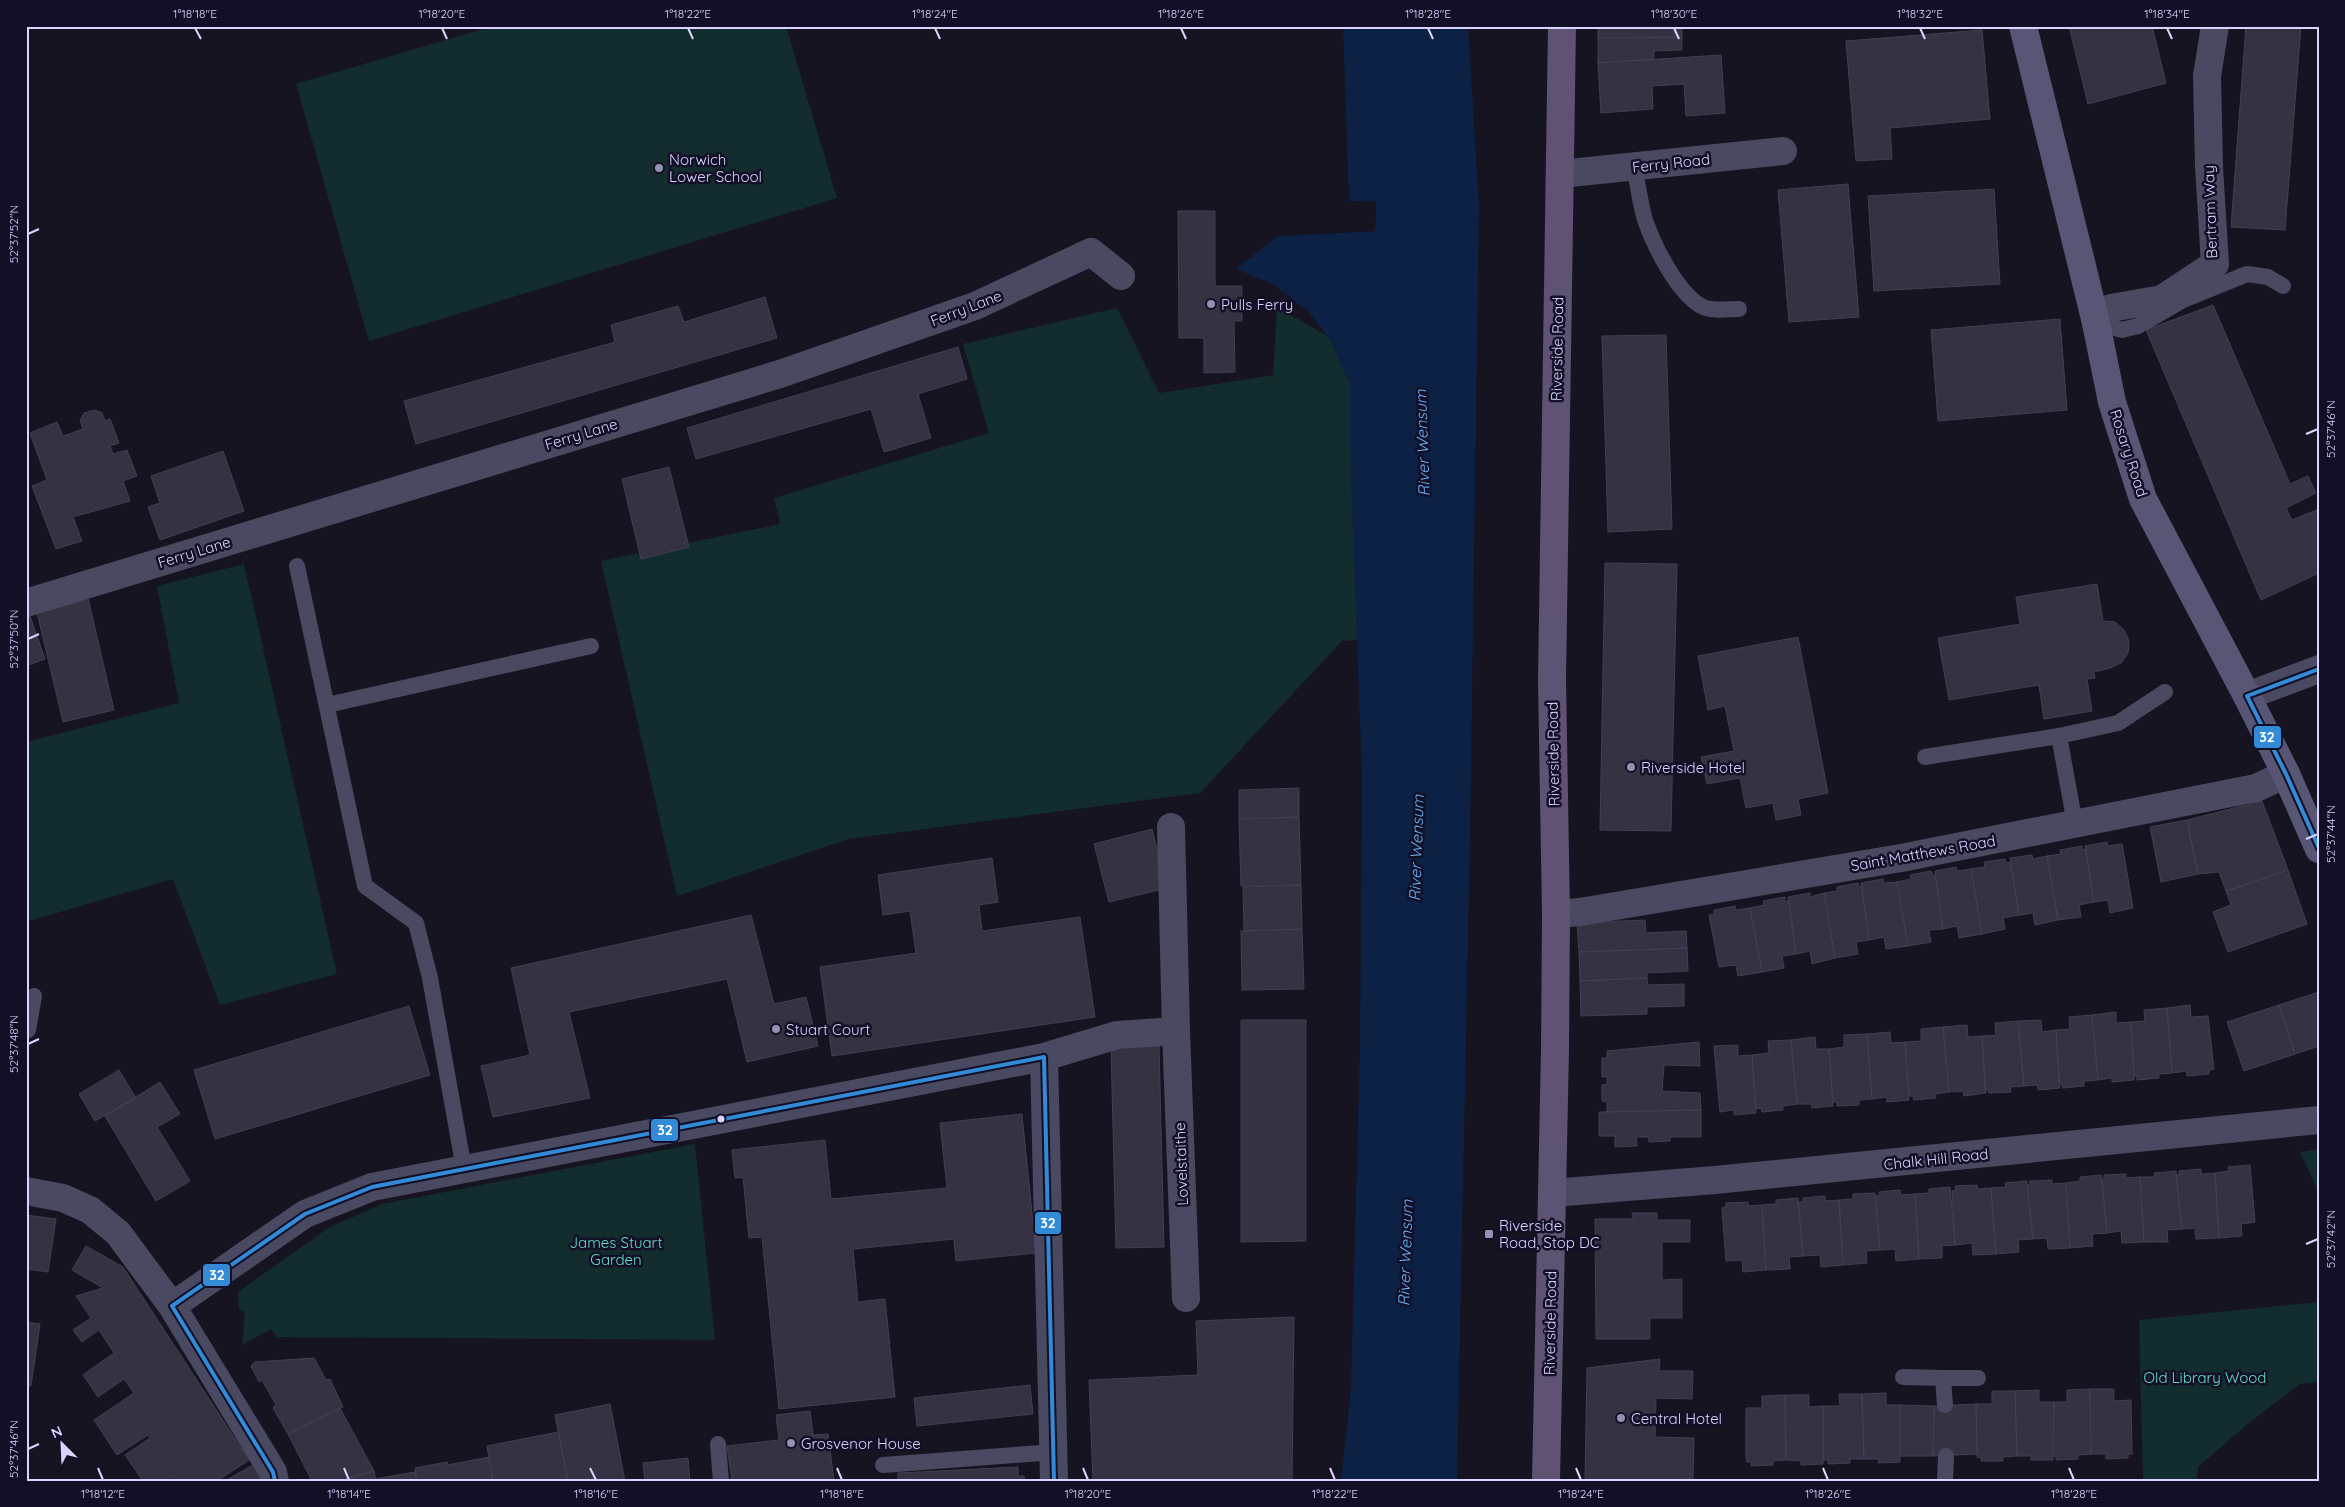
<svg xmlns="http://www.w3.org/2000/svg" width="2345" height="1507" viewBox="0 0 2345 1507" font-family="Quicksand,sans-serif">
  <rect width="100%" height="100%" fill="#161421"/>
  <path fill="#132c2d" d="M493 26H786L837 198 369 341 296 84Z
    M1277 307 1353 351 1398 638 1342 641 1200 793 849 839 677 896 601 561 780 524 774 498 989 433 963 344 1117 308 1159 393 1273 375Z
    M244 564 337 974 220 1005 173 879 26 922V742L179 703 157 586Z
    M695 1144 715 1340 277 1337 271 1329 242 1345 245 1312 239 1309 238 1292 328 1228 382 1204Z
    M2319 1149V1193L2300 1152Z
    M2319 1302V1382L2300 1384 2249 1423 2198 1467 2197 1481H2143L2139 1320Z"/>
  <path fill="#0d2144" d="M1343 26H1468L1479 205 1470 837 1457 1481H1341L1351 1388 1360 1048 1362 777 1350 452V384L1330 340 1308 311 1272 284 1236 269 1278 236 1375 231 1376 201H1349Z"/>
  <path fill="#161421" d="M1349 201H1376L1375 231 1278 236 1277 234 1372 229 1374 204 1347 202Z"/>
  <path fill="#343243" stroke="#433f54" d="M1598 26H1682V37L1598 38Z
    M2069 26H2152L2166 83 2088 104Z
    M2246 26H2301L2285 230 2231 227Z
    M1982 30 1990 119 1890 128 1892 159 1856 161 1846 41Z
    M1682 37V50L1654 51V59L1598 63V38Z
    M1721 55 1725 113 1686 116 1684 84 1652 86 1653 109 1601 113 1598 63Z
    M1848 184 1859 317 1789 322 1778 190Z
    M1994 189 2000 284 1874 291 1868 196Z
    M1178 211H1215V286H1242V321H1234L1235 372 1204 373V338H1179Z
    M765 297 777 338 416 444 404 401 615 342 611 325 678 306 684 322Z
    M2213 305 2290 484 2308 476 2316 493 2286 508 2292 520 2319 509V573L2261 600 2146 330Z
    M2060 319 2067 410 1938 421 1931 330Z
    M1666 335 1672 529 1608 532 1602 336Z
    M958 347 967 379 918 394 931 438 884 452 871 409 696 459 687 428Z
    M95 410 102 413 105 421 110 419 119 443 110 446 113 454 127 450 137 476 123 481 130 501 73 517 82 541 56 549 32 486 47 480 30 433 57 422 63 436 83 429 80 420 84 413Z
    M223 451 244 511 160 540 148 507 160 503 151 476Z
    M669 467 689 547 641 559 622 479Z
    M1605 563 1677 564 1671 831 1600 830Z
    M2097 584 2103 621 2115 622 2124 630 2129 641 2128 653 2121 663 2110 668 2094 672 2095 678 2087 679 2092 711 2044 719 2039 685 1949 700 1938 638 2020 624 2016 597Z
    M88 598 114 710 63 722 37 613Z
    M29 613 45 659 26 666V614Z
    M1798 637 1828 793 1798 799 1801 815 1776 820 1773 803 1746 808 1740 778 1707 784 1701 757 1734 751 1725 706 1708 710 1698 656Z
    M1299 788V817L1239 819V790Z
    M2262 801 2288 870 2226 891 2219 872 2198 874 2187 820Z
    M1299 817 1301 885 1241 886 1239 819Z
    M2187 820 2198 874 2161 882 2150 827Z
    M1152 829 1167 888 1109 902 1094 844Z
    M2107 842 2108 846 2122 844 2133 908 2110 913 2108 900 2094 902 2085 846Z
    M2082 846V850L2086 849 2094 902 2079 905 2081 917 2058 920 2047 856 2061 854 2060 850Z
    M2032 855 2033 859 2047 856 2058 920 2035 925 2033 913 2019 915 2010 858Z
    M992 858 998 902 979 905 982 931 1080 917 1095 1017 832 1056 820 967 916 953 910 911 883 915 878 875Z
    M2005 859 2006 863 2010 862 2019 915 2003 918 2005 929 1982 934 1971 869 1985 867 1984 862Z
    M1956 867 1957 871 1971 869 1982 934 1959 938 1957 926 1943 929 1935 871Z
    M2288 870 2307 924 2228 952 2213 912 2231 905 2226 891Z
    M1931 871 1933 876 1935 875 1943 929 1929 930 1931 942 1908 946 1897 882 1911 879 1910 875Z
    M1883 879 1884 883 1897 882 1908 946 1886 949 1884 937 1869 940 1861 883Z
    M1858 883 1859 887H1862L1869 940 1856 942 1858 954 1835 958 1824 893 1837 891V887Z
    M1301 885 1302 929 1244 931 1243 887Z
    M1810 893V897L1824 893 1835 958 1812 964 1810 951 1796 954 1788 897Z
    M1785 897V901H1789L1796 954 1782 956 1784 968 1762 972 1750 908 1764 905 1763 901Z
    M1735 906 1736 910 1750 908 1762 972 1738 976 1736 965 1719 967 1709 915 1714 914V910Z
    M751 915 774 1004 806 997 818 1046 747 1062 727 979 569 1012 590 1098 493 1117 481 1066 530 1055 511 968Z
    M1645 920 1646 933 1686 931 1687 948 1579 952 1577 923Z
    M1302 929 1304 989 1242 990 1241 931Z
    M1687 948 1688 971 1647 973V978L1580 981 1579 952Z
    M1647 978 1648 985 1684 984V1006L1647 1007V1014L1581 1016 1580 981Z
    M2319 992V1046L2295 1054 2279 1005Z
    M2190 1005 2191 1017 2208 1016 2214 1069 2209 1070V1074L2187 1076V1071L2172 1073 2167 1008Z
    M2279 1005 2295 1054 2244 1071 2227 1022Z
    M409 1006 430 1075 215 1139 194 1070Z
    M2167 1008 2172 1073 2159 1074V1078L2137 1080V1076H2134L2131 1022 2145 1021 2144 1010Z
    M2116 1012V1023L2131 1022 2134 1080 2112 1082V1078L2098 1080 2092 1015Z
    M2092 1015 2098 1080 2084 1081V1086L2063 1088 2062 1084H2059L2056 1030 2070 1029 2069 1017Z
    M1241 1020H1306V1241L1241 1242Z
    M2041 1020 2042 1032 2056 1030 2060 1088 2038 1090 2037 1085 2024 1086 2018 1021Z
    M2018 1021 2024 1086 2010 1087 2011 1092 1989 1093 1988 1089 1985 1090 1982 1036 1996 1035 1995 1023Z
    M1967 1025 1968 1037 1982 1036 1986 1093 1964 1096 1963 1091 1949 1092 1943 1027Z
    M1943 1027 1949 1092 1935 1094 1936 1098 1914 1100 1913 1096H1909L1905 1042 1921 1041V1029Z
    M1890 1032 1891 1043 1905 1042 1909 1100 1887 1102V1097L1872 1099 1867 1034Z
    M1867 1034 1872 1099 1859 1100V1105L1837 1106V1102H1833L1829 1049 1844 1047V1035Z
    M1815 1037 1816 1049H1829L1833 1106 1812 1108 1811 1104H1797L1791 1040Z
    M1791 1040 1797 1104 1783 1106V1110L1762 1112 1761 1108 1756 1109 1752 1055 1769 1053 1768 1041Z
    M1699 1042 1700 1066 1664 1065 1662 1091 1700 1093 1701 1110 1607 1112V1102L1602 1101V1085L1607 1084V1077H1602V1058H1607V1051Z
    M1159 1045 1164 1247 1116 1248 1111 1046Z
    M1738 1045V1056L1752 1055 1756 1113 1734 1115V1110L1720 1112 1714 1046Z
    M119 1070 136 1098 95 1121 79 1094Z
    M160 1082 180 1114 157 1127 190 1181 156 1201 105 1116Z
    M1701 1110V1137H1670V1141L1649 1142 1648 1137H1636L1637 1146 1615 1147V1136H1599V1112Z
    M1022 1114 1036 1253 956 1261 954 1239 853 1249 858 1302 885 1299 895 1397 779 1409 762 1237 749 1238 743 1177 735 1178 732 1150 825 1140 831 1199 947 1188 940 1123Z
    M2250 1165 2255 1222 2241 1224 2242 1236 2219 1238 2215 1173 2229 1171 2228 1167Z
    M2201 1169V1174L2215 1173 2219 1238 2196 1239 2195 1228 2182 1229 2176 1175H2179V1171Z
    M2176 1171 2182 1229 2167 1230 2168 1242H2144L2140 1177H2155L2154 1173Z
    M2126 1174V1178L2140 1177 2144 1242 2122 1243 2121 1231 2107 1233 2102 1179H2104V1175Z
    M2101 1175 2107 1233 2092 1234 2093 1246 2070 1248 2066 1183 2080 1181V1177Z
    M2052 1180V1184L2066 1183 2070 1248 2048 1249 2047 1238 2033 1239 2027 1185H2030V1181Z
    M2027 1181 2033 1239 2018 1240 2019 1252 1996 1254 1991 1188 2006 1187 2005 1183Z
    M1977 1185 1978 1189 1991 1188 1996 1254 1973 1255 1972 1243 1955 1245 1952 1191 1956 1190 1955 1186Z
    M1950 1187 1955 1245 1942 1246V1258L1919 1259 1915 1194 1929 1193V1189Z
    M1900 1190 1901 1195 1915 1194 1919 1259 1896 1261 1895 1249 1880 1250 1875 1196H1879V1192Z
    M1875 1193 1880 1250 1866 1251 1867 1263 1843 1265 1839 1200 1853 1199V1194Z
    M1825 1196V1201L1839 1200 1843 1265 1821 1267 1820 1255 1803 1256 1798 1202H1803V1198Z
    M1798 1198 1803 1256 1789 1257 1790 1269 1766 1270 1762 1205 1776 1204V1200Z
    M1748 1202V1206L1762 1205 1766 1270 1743 1272 1742 1260 1726 1261 1722 1208 1726 1207V1203Z
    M1632 1213H1657V1220H1690V1242H1662V1280L1682 1279V1318H1650V1339H1596L1595 1219H1633Z
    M26 1215 56 1219 48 1272 26 1269Z
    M86 1246 123 1267 249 1460 217 1481H178L176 1477 170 1481H143L125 1455 150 1438 148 1435 117 1455 94 1420 134 1393 124 1379 98 1397 83 1375 114 1353 99 1330 82 1342 73 1330 91 1318 76 1296 103 1288 72 1270Z
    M1294 1317 1292 1481H1093L1089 1380 1198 1375 1196 1321Z
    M26 1322 40 1324 31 1386 26 1385Z
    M314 1358 326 1380 330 1379 343 1407 288 1434 273 1408 276 1405 262 1380 259 1382 251 1366 255 1362Z
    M1660 1359 1659 1371H1693L1692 1399 1656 1398 1655 1437 1694 1438 1693 1479 1585 1481 1587 1368Z
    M1030 1385 1033 1414 917 1426 914 1398Z
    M2090 1389H2114V1401L2131 1400 2132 1454H2128V1458L2106 1459V1454H2091Z
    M2090 1389 2091 1454 2078 1455V1459L2056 1460V1456H2053L2054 1402H2067V1390Z
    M2039 1390V1402H2054L2053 1460H2031V1456H2017L2015 1391Z
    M1992 1391H2015L2017 1456 2003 1457V1461H1981V1458L1977 1457 1976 1404H1992Z
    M1886 1393V1405H1900V1462L1878 1463 1879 1459H1864L1862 1394Z
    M1839 1394H1862L1864 1459H1850V1463L1828 1464V1460H1823V1406H1840Z
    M1785 1395H1809V1407L1823 1406V1464L1801 1465V1461L1786 1460Z
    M1785 1395 1786 1460 1773 1461V1465L1751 1466V1462H1747L1746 1458V1408H1762V1396Z
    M610 1404 625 1481H568L555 1415Z
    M1976 1404 1977 1454 1933 1456 1934 1406Z
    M1900 1405 1934 1406 1933 1456H1900Z
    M340 1408 374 1471 340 1481H312L288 1434Z
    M810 1411 813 1435 828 1434 834 1481H732L727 1446 779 1440 776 1415Z
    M558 1432 568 1481H493L487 1446Z
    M489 1457 493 1481H417L415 1468 447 1462 448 1465Z
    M688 1458 690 1481H645L643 1463Z
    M256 1464 261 1481H225L251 1466Z
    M1018 1467V1476H1024L1025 1481H898V1473Z
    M374 1471 376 1481H340Z
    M415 1472 417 1481H376L375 1479Z"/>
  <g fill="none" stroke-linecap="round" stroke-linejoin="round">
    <path stroke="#4a4962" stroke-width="16" d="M1634 167C1638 184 1640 203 1645 220 1654 246 1677 292 1701 306 1712 312 1728 309 1739 309
      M2096 323 2122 330 2138 326 2183 300 2247 274 2268 277 2283 286
      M297 566 365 886 416 923 430 978 464 1169
      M327 705 591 646
      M1925 757 2059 736
      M2075 824 2059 736 2118 723 2165 692
      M26 1030H28L34 996
      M1903 1377 1943 1378
      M1945 1405 1943 1378H1978
      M718 1444 721 1481
      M883 1465 1054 1452
      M1945 1481 1946 1456"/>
    <path stroke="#4a4962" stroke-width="28" d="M1560 174 1783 151
      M2096 323 2111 308 2162 299 2215 264 2209 167 2207 76 2215 26
      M26 603 780 374 975 306 1091 252 1121 276
      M2247 696 2319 669
      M1556 914 1580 912 1901 858 2256 788 2286 774
      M1176 1031 1186 1298
      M1044 1057 1117 1035 1176 1031 1171 827
      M26 1191 63 1198 90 1210 118 1233 172 1306 273 1472 275 1481
      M1552 1193 1715 1180 2319 1120
      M172 1306 305 1214 372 1187 1044 1057 1054 1481"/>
    <path stroke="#575674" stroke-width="28" d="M2023 26 2096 323 2112 402 2143 499 2247 696 2286 774 2319 849"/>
    <path stroke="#5e5373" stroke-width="28" d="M1546 1481 1555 1050 1556 914 1552 680 1562 26"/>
    <g stroke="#130f26" stroke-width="8">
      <path id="bus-1" d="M2319 669 2247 696 2286 774 2319 848
        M275 1481 273 1472 172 1306 305 1214 372 1187 1044 1057 1054 1481"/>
    </g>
    <use href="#bus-1" stroke="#338bd7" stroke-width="4"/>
  </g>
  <path fill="none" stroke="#d9d4ff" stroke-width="2" d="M195 28 201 39M442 28 447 39M688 28 693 39M935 28 940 39M1181 28 1186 39M1428 28 1433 39M1674 28 1679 39M1920 28 1925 39M2167 28 2172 39M28 234 39 229M2306 434 2318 429M28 639 39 634M2306 839 2318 834M28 1044 39 1039M2306 1244 2318 1239M28 1449 39 1444M98 1468 103 1480M344 1468 349 1480M590 1468 596 1480M837 1468 842 1480M1083 1468 1088 1480M1330 1468 1335 1480M1576 1468 1581 1480M1823 1468 1828 1480M2069 1468 2074 1480"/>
  <g fill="#9591b1" stroke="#130f26" stroke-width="2">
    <circle cx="659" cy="168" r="5"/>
    <circle cx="1211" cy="304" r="5"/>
    <circle cx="1631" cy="767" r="5"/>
    <circle cx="776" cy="1029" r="5"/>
    <rect x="1484" y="1229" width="10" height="10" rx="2.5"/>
    <circle cx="1621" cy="1418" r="5"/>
    <circle cx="791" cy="1443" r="5"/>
  </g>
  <circle fill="#d9d4ff" stroke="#130f26" stroke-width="2" cx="721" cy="1119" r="4.5"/>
  <g text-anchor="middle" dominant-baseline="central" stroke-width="5" stroke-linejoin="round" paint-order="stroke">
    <g font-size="15" fill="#d9d4ff" stroke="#130f26" text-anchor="start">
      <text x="669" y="159">Norwich<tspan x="669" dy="17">Lower School</tspan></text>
      <text x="1221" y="304">Pulls Ferry</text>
      <text x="1641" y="767">Riverside Hotel</text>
      <text x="786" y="1029">Stuart Court</text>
      <text x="1499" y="1225">Riverside<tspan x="1499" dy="17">Road, Stop DC</tspan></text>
      <text x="1631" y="1418">Central Hotel</text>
      <text x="801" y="1443">Grosvenor House</text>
    </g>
    <g font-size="15" fill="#d9d4ff" stroke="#130f26">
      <text transform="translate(1671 163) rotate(-6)">Ferry Road</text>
      <text transform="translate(2210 212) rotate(-92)">Bertram Way</text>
      <text transform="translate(966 308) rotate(-21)">Ferry Lane</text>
      <text transform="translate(1557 349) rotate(-89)">Riverside Road</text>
      <text transform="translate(581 434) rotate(-17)">Ferry Lane</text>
      <text transform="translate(2129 453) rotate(72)">Rosary Road</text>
      <text transform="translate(194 552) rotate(-17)">Ferry Lane</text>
      <text transform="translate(1553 754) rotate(-91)">Riverside Road</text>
      <text transform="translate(1923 853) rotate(-10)">Saint Matthews Road</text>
      <text transform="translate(1936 1159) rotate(-6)">Chalk Hill Road</text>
      <text transform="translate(1181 1164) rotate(-92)">Lovelstaithe</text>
      <text transform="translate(1550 1323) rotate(-89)">Riverside Road</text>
    </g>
    <g font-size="15" fill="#5fe0c0" stroke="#130f26">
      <text x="616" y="1242">James Stuart<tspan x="616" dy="17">Garden</tspan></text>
      <text x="2205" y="1377">Old Library Wood</text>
    </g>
    <g font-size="16" font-style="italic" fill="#62b6ff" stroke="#130f26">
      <text transform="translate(1422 443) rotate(-92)">River Wensum</text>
      <text transform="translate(1416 848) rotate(-88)">River Wensum</text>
      <text transform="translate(1405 1253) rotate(-88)">River Wensum</text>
    </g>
  </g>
  <g stroke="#130f26" stroke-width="2">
    <rect x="2253" y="725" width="29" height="24" rx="5" fill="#338bd7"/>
    <rect x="650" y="1118" width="29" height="24" rx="5" fill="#338bd7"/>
    <rect x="1034" y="1211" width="28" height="24" rx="5" fill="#338bd7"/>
    <rect x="202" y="1263" width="29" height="24" rx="5" fill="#338bd7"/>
  </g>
  <g font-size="14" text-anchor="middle" font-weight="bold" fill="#fff">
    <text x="2267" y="742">32</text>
    <text x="665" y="1135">32</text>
    <text x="1048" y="1228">32</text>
    <text x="217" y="1280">32</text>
  </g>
  <rect width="2345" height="1507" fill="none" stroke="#130f26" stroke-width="55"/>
  <g transform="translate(62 1444) rotate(336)" stroke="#130f26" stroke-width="4" paint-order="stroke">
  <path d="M0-4L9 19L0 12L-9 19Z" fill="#d9d4ff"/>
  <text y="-8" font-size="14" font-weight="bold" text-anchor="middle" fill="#d9d4ff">N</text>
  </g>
  <rect x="28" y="28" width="2290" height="1452" fill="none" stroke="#d9d4ff" stroke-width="2"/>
  <g font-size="12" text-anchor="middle" fill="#d9d4ff">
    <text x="195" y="18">1°18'18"E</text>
    <text x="442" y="18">1°18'20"E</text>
    <text x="688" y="18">1°18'22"E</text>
    <text x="935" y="18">1°18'24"E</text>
    <text x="1181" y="18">1°18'26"E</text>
    <text x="1428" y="18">1°18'28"E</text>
    <text x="1674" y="18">1°18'30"E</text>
    <text x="1920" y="18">1°18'32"E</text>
    <text x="2167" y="18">1°18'34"E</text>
    <text transform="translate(14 234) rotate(-90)" y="4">52°37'52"N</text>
    <text transform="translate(2331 429) rotate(-90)" y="4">52°37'46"N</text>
    <text transform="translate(14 639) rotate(-90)" y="4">52°37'50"N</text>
    <text transform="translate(2331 834) rotate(-90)" y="4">52°37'44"N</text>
    <text transform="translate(14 1044) rotate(-90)" y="4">52°37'48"N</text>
    <text transform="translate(2331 1239) rotate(-90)" y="4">52°37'42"N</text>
    <text transform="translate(14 1449) rotate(-90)" y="4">52°37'46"N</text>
    <text x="103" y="1498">1°18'12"E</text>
    <text x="349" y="1498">1°18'14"E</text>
    <text x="596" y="1498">1°18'16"E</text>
    <text x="842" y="1498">1°18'18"E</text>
    <text x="1088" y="1498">1°18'20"E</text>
    <text x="1335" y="1498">1°18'22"E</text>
    <text x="1581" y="1498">1°18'24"E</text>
    <text x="1828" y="1498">1°18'26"E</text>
    <text x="2074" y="1498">1°18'28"E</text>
  </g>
</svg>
